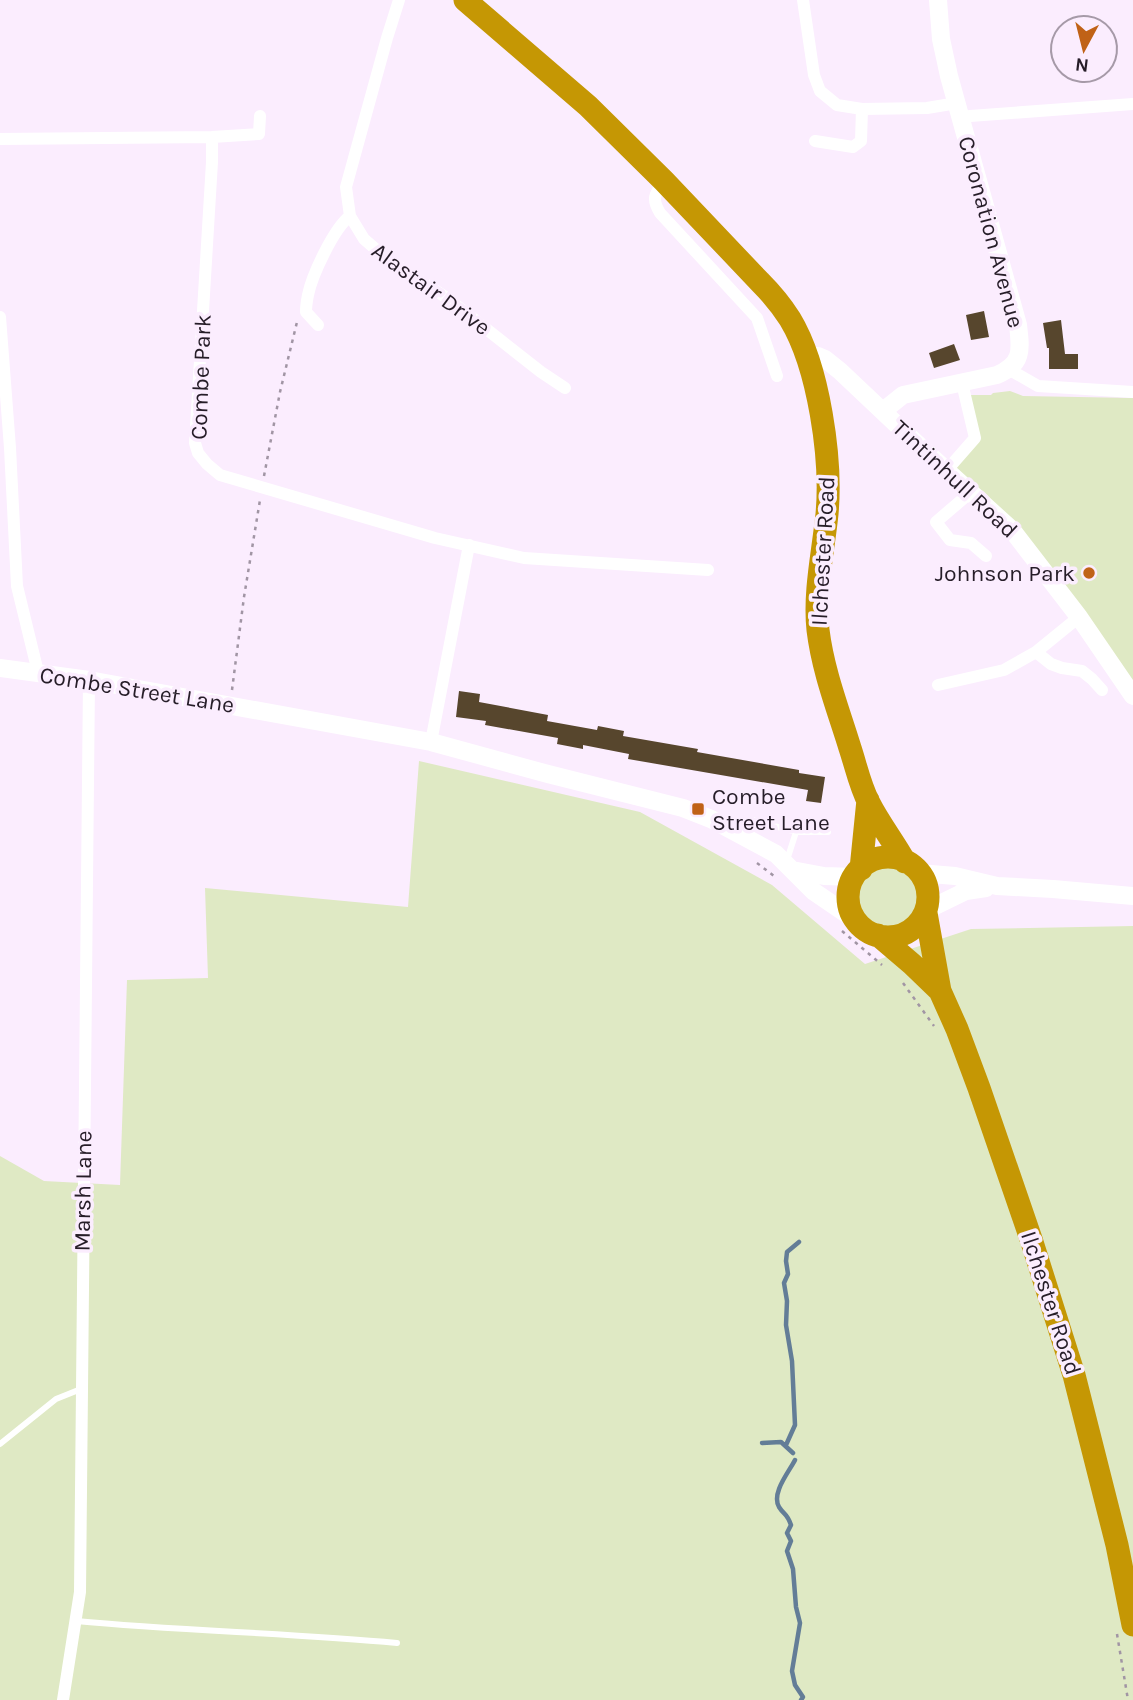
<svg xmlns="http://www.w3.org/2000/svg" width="1133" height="1700" viewBox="0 0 1133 1700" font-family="Karla,sans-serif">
  <rect width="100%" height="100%" fill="#fbedfe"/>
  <path fill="#dfe9c4" d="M1010 391 1023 396 1133 398V694L1079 617 947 470 975 438 965 395H991L993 393Z
    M419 761 640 812 772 885 865 964 971 929 1133 926V1700H0V1156L44 1181 120 1185 127 980 208 978 205 888 408 907Z
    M857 898a31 31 0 1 1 62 0a31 31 0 1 1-62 0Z"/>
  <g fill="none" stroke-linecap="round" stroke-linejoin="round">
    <path stroke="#637d97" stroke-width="4.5" d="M762 1443 781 1442 793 1453
      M786 1445 795 1425 792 1361 786 1325 787 1301 784 1283 788 1274 786 1261 787 1252 799 1242
      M795 1460C789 1472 771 1493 779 1507 784 1515 787 1513 791 1525L787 1533 791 1541 787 1551 793 1569 796 1607 800 1623 792 1671 795 1685 803 1697 801 1700"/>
  </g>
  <path fill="#57462d" d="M984 311 989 337 971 340 966 315Z
    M1061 320 1065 354H1078V369H1049V348H1047L1043 323Z
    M954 344 960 360 934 368 929 353Z
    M459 691 480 694 479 702 548 715 547 721 597 730 598 726 624 731 623 736 698 749 697 752 799 770V773L825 777 821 803 806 801 808 790 628 759 629 754 583 745V749L557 744 558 738 485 725 486 721 456 717Z"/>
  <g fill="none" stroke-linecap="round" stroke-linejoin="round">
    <path stroke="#a195a4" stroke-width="2.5" stroke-dasharray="3.5 5" stroke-linecap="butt" d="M264 476 280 392 297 322
      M232 690 244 597 260 500
      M757 863 774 876
      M842 931 882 965
      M903 983 934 1026
      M1117 1634 1128 1700"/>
    <path stroke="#fff" stroke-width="6" d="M749 819 796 832H828
      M787 860 796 832
      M0 1444 56 1399 81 1389
      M76 1621C183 1631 290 1633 397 1643"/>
    <path stroke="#fff" stroke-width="12" d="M399 0 387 38 346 187 350 216 364 239 387 259 447 298 541 372 565 388
      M803 0 814 75 820 91 837 105 862 109 927 108 957 103
      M961 119 970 116 1133 104
      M212 137V162L195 443 198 453 207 464 220 475 435 538 524 558 708 570
      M0 139 212 137 259 134 260 116
      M815 141 853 147 861 141 862 109
      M664 181C655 194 651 198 660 213L757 318 777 376
      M0 317 10 448 17 586 36 664 35 673
      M318 325 306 312C306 306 307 300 308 295 312 275 334 228 350 216
      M1010 370 1038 386 1133 392
      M947 470 975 438 962 383
      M971 492 936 522 950 540 971 543 986 556
      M1036 652 1051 664 1062 668 1082 671 1092 679 1102 690
      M938 685 1004 670 1036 652 1079 617
      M431 742 469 545
      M63 1700 80 1592 89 680"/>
    <path stroke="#fff" stroke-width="18" d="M806 356H818L825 359 840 371 913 440 1012 530 1079 617 1133 696
      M883 411 903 395 997 375C1023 364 1021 350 1018 325L949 76 941 39 938 0
      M0 668 89 680 431 742 548 774 683 808 711 819 776 854 813 891 854 919
      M792 870 824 876 855 877
      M919 873 955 876 997 886 1053 889 1133 896
      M927 910 966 891 986 888"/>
    <path stroke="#c59704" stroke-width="23" d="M465 0 588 106 664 181 760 282C771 293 781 305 790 319 819 367 832 459 827 514 823 553 814 592 818 630 823 671 838 709 850 748 856 766 860 786 869 803 879 823 894 842 905 862
      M848 897a40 40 0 1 1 80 0a40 40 0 1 1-80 0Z
      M861 869 868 800
      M926 913 940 991 957 1029 979 1088 1031 1239 1074 1375 1117 1545 1133 1625
      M878 935 912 964 940 991"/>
  </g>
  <g fill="#c06217" stroke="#fbedfe" stroke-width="2.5">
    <circle cx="1089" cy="573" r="7"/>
    <rect x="691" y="802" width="14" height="14" rx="3.5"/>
  </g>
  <g text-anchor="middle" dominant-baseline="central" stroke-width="7" stroke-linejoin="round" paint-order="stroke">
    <g font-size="23" fill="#261d28" stroke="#fbedfe">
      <text transform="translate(991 232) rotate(75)">Coronation Avenue</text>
      <text transform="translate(431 289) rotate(36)">Alastair Drive</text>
      <text transform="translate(201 377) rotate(-88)">Combe Park</text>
      <text transform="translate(955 479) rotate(43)">Tintinhull Road</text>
      <text transform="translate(823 551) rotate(-87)">Ilchester Road</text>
      <text transform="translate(137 690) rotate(9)">Combe Street Lane</text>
      <text transform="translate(83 1191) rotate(-89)">Marsh Lane</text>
      <text transform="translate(1051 1303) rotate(72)">Ilchester Road</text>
    </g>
    <g font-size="23" fill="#261d28" stroke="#fbedfe" text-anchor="end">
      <text x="1075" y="573">Johnson Park</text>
      <text x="712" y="796" text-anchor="start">Combe<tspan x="712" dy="26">Street Lane</tspan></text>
    </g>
  </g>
  <g transform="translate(1084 49) rotate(187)"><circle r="33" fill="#fbedfe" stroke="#a69aa8" stroke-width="2"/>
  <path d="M0-5L12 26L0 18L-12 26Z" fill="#c06217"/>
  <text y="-10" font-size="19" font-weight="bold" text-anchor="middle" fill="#261d28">N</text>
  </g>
</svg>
